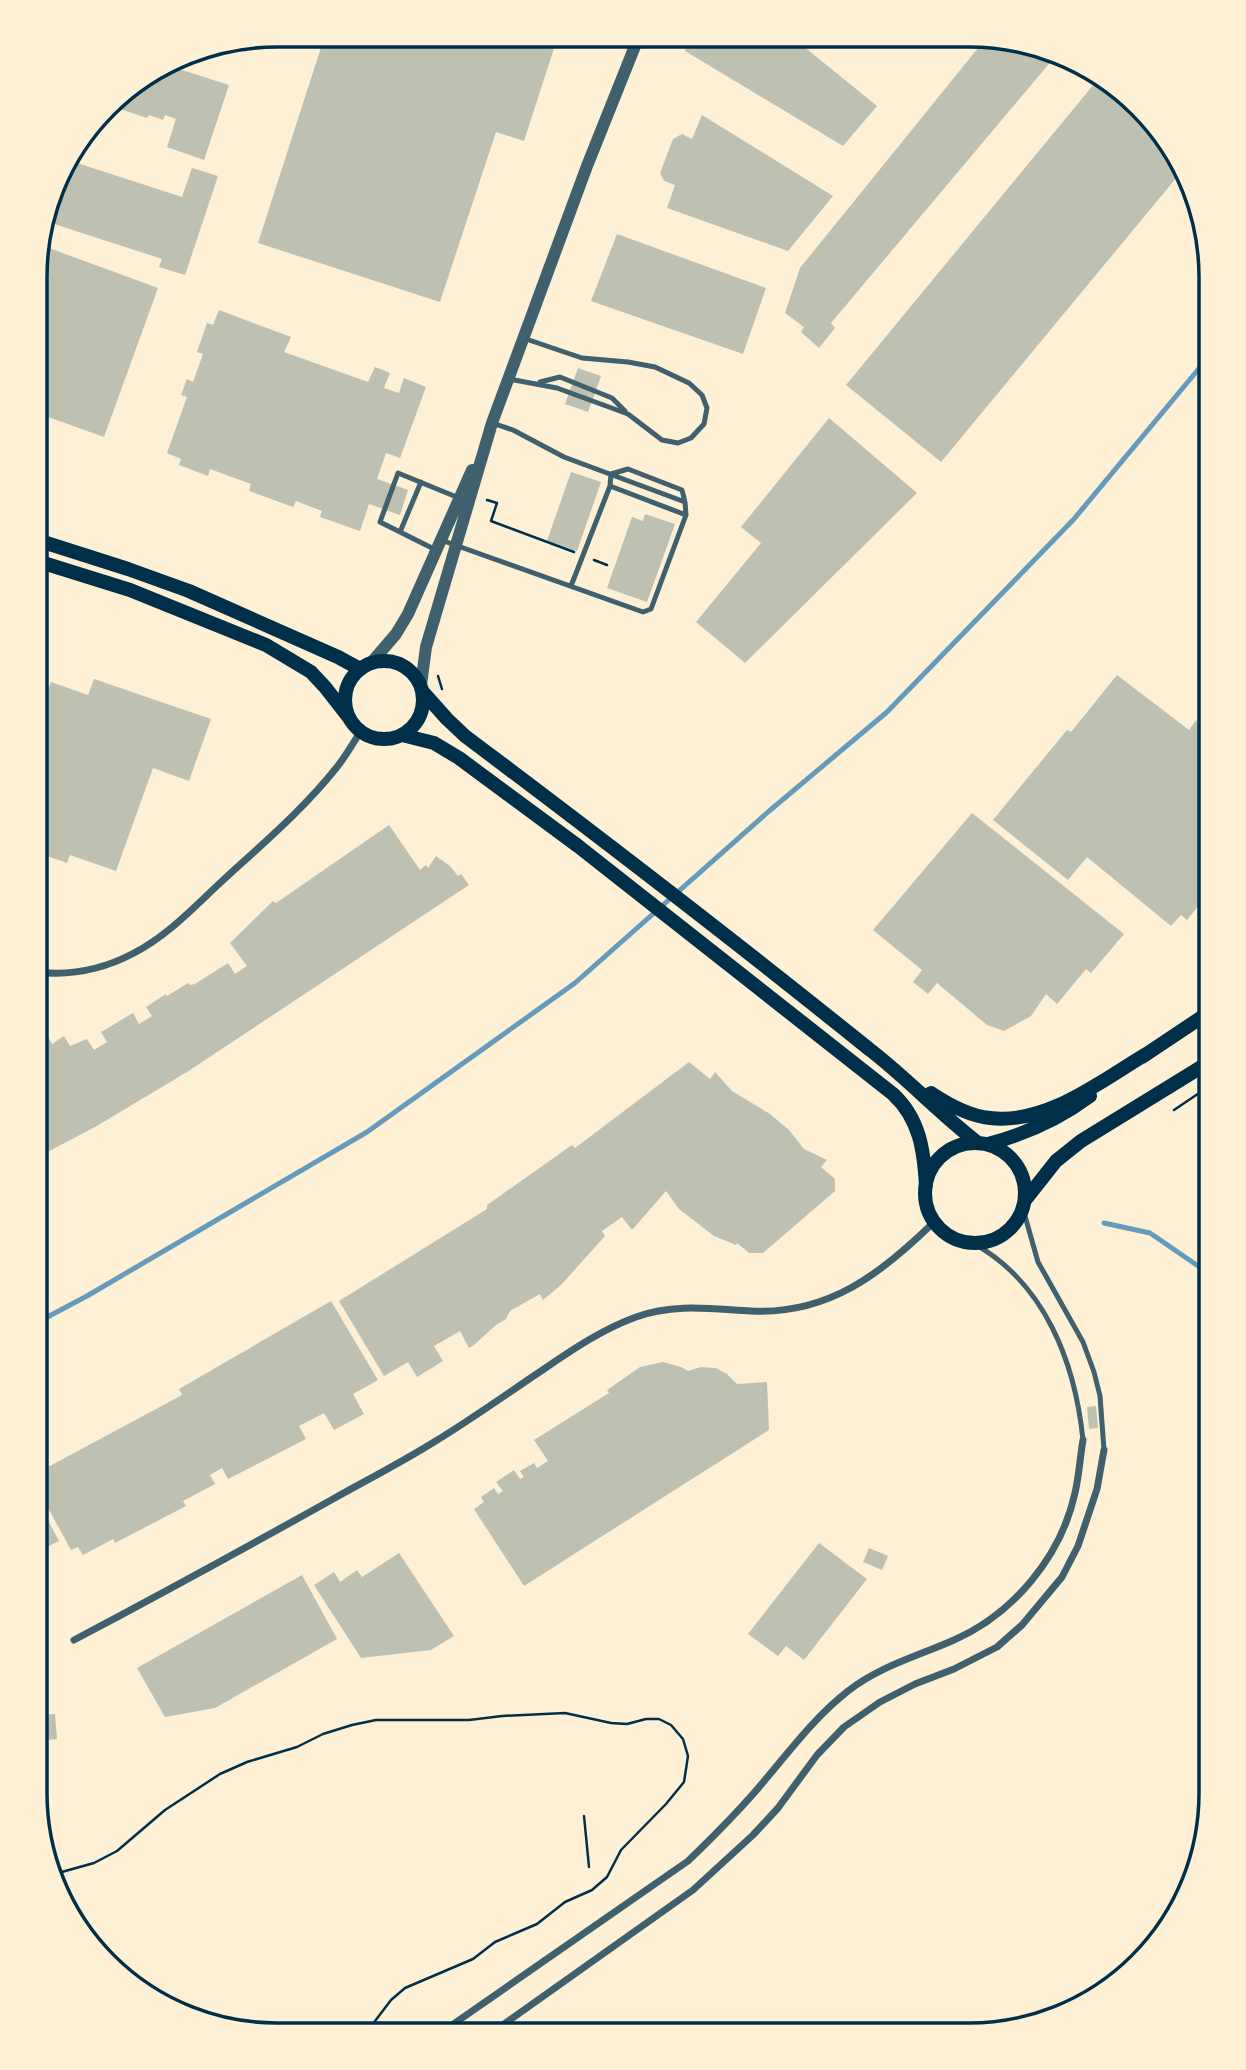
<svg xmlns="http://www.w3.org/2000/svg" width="1246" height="2070" viewBox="0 0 1246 2070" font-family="Raleway,sans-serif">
  <rect width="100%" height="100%" fill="#fdf0d5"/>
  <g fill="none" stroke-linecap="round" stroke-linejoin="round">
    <path stroke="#669bbc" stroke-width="5" d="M1104 1223 1150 1233 1201 1268 1211 1272
      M36 1323 87 1296 367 1132 575 983 768 812 887 712 1074 519 1211 354"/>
  </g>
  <path fill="#bec0b2" d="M325 35 558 36 524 141 496 132 440 302 258 243Z
    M690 36 792 37 877 106 843 146 685 51Z
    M987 37H1001L1053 59 831 323 835 328 819 348 801 332 804 327 785 313 800 268Z
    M204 50 200 61 182 56 185 53Z
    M174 60 178 62 176 68 229 85 204 160 167 147 176 119 165 115 163 120 149 115 147 118 117 108 118 104 112 102 117 95Z
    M1099 78 1116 85 1182 171 941 462 846 385Z
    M702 115 833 196 788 251 667 208 675 185 664 181 660 173 673 139 682 134 692 139Z
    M68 160 182 197 192 168 218 176 185 275 159 267 162 259 45 221 60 170Z
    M617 234 766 288 743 354 591 301Z
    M38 244 158 288 104 437 37 413Z
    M219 310 291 337 284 352 368 382 375 367 390 373 384 388 399 393 404 378 426 387 400 458 386 453 377 479 408 490 400 515 369 504 360 531 320 517 322 511 296 501 293 507 249 491 251 484 210 469 208 476 179 465 181 459 167 453 187 397 181 395 187 379 193 382 203 354 197 352 207 323 213 325Z
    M578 368 601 376 588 412 565 404Z
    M829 418 917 493 745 663 696 622 761 543 741 527Z
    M571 472 601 482 577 551 547 541Z
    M645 514 675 524 647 602 607 588 632 517 643 521Z
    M1117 675 1189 730 1196 720 1211 732V890L1187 920 1181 915 1171 926 1087 857 1068 880 993 820 1067 730 1071 732Z
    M94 679 211 719 189 781 153 768 116 871 70 855 67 863 36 852V722L51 682 88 695Z
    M972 813 1124 934 1091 973 1086 969 1057 1004 1046 994 1031 1016 1004 1031 987 1025 937 983 928 994 913 982 922 970 873 930Z
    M389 825 420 870 426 865 428 868 436 856 450 866 458 876 461 874 469 885 187 1072 95 1127 36 1158V1036L45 1031 52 1044 64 1036 70 1046 87 1039 94 1050 107 1042 101 1032 133 1013 139 1024 152 1016 146 1007 166 994 167 996 188 983 190 985 195 984 228 963 235 974 247 966 230 943 273 901 276 903Z
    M689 1062 710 1079 715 1072 732 1091 770 1114 789 1130 804 1149 827 1160 821 1167 835 1179V1191L763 1253H749L737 1243 736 1245 714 1236 679 1209 666 1191 632 1230 622 1217 602 1231 605 1236 561 1285 543 1300 540 1294 510 1311 506 1319 496 1325 474 1345 469 1348 460 1331 434 1346 443 1361 417 1377 408 1362 384 1376 339 1301 487 1209V1205L572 1145 575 1148Z
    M331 1301 378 1380 353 1394 364 1414 334 1430 324 1413 299 1426 306 1439 228 1479 222 1468 210 1475 215 1484 183 1501 186 1506 115 1543 113 1539 83 1555 78 1547 71 1550 35 1484V1474L182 1395 179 1389Z
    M663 1362 681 1367 688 1371 701 1367 716 1368 727 1374 737 1384 767 1382 769 1430 524 1586 474 1509 484 1502 481 1497 494 1488 498 1494 503 1491 496 1482 514 1470 520 1479 524 1477 520 1471 534 1463 537 1468 548 1461 534 1440 609 1393 607 1390 640 1367Z
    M1096 1406 1098 1428 1089 1429 1087 1407Z
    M35 1496 59 1541 35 1553Z
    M819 1543 867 1579 804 1660 786 1646 778 1656 748 1634Z
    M869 1548 888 1556 882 1570 863 1562Z
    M399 1553 454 1636 431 1650 361 1658 314 1585 334 1572 340 1582 357 1570 362 1577Z
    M302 1575 337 1639 215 1708 165 1717 137 1668Z
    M55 1714 57 1739 35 1741V1715Z"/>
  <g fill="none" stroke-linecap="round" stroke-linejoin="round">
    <path stroke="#003049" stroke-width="2.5" d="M487 500 497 503 491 521 574 552
      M594 560 607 565
      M438 676 442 689
      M1174 1110 1211 1085
      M584 1816 589 1867
      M51 1875 94 1863 117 1851 165 1810 220 1774 247 1762 297 1747 323 1734 352 1725 376 1720H469L502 1716 565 1713 611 1723 627 1724 646 1719H659L671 1725 683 1739 688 1756 684 1782 666 1804 621 1850 607 1877 592 1890 565 1902 537 1924 495 1942 473 1959 405 1988 391 2000 366 2033"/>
    <path stroke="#3f606c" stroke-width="5" d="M509 379 557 388 628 414 662 440 678 443 691 438 704 424 707 408 702 395 689 383 655 367 628 362 582 358 523 338
      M540 382 560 377 612 398 625 411
      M611 474 628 469 682 490 685 502
      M610 486 686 515
      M400 532 421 482
      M441 540 643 612 651 609 686 515 685 502 564 457 513 430 492 423
      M436 550 380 522 398 473 459 498
      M571 586 610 486 611 474
      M1023 1209 1038 1262 1083 1342 1094 1372 1100 1396 1104 1450
      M973 1243C1045 1283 1075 1362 1083 1440"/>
    <path stroke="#3f606c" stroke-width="7" d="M36 972C70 976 104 969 134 953 167 936 193 908 220 883 260 846 303 810 337 767 346 756 353 743 361 731
      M74 1640C161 1594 247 1547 333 1499 367 1480 402 1462 434 1442 472 1419 508 1393 544 1369 573 1349 603 1329 636 1317 674 1303 712 1309 751 1311 828 1315 881 1274 934 1222
      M439 2034 688 1861C715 1835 741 1809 765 1780 792 1748 815 1717 848 1691 880 1666 918 1656 954 1640 1013 1614 1061 1557 1075 1493 1079 1476 1080 1458 1083 1440
      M490 2034 693 1890 753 1835 778 1808 817 1755 844 1727 880 1702 915 1684 954 1669 997 1647 1022 1625 1062 1577 1078 1546 1097 1489 1104 1450"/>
    <path stroke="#3f606c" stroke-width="12" d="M371 663 396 634 408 614 472 470
      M421 685 426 647 492 423 587 166 639 36"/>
    <path stroke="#003049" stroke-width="14" d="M37 540 128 569 189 591 338 657 360 669
      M37 561 130 590 266 645 311 672 325 687 350 719
      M345 700a39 39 0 1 1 78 0a39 39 0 1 1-78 0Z
      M422 691 447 719 465 736C601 838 736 942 869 1049 907 1078 940 1114 978 1143
      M402 735 434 743 459 758 578 846 893 1094C920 1119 924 1151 926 1186
      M1142 1057 1211 1011
      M931 1093C949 1105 969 1116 990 1118 1047 1125 1102 1080 1148 1053
      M925 1193a50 50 0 1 1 100 0a50 50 0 1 1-100 0Z
      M988 1144C1026 1134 1058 1120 1090 1096
      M1026 1199 1056 1161 1081 1141 1211 1061"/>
  </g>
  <path d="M0 0H1246V2070H0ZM277 47H969A230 230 0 0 1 1199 277V1793A230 230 0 0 1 969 2023H277A230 230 0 0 1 47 1793V277A230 230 0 0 1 277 47Z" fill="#fdf0d5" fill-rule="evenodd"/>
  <path fill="none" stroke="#003049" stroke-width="3.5" d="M277 47H969A230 230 0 0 1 1199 277V1793A230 230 0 0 1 969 2023H277A230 230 0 0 1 47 1793V277A230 230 0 0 1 277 47Z"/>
</svg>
